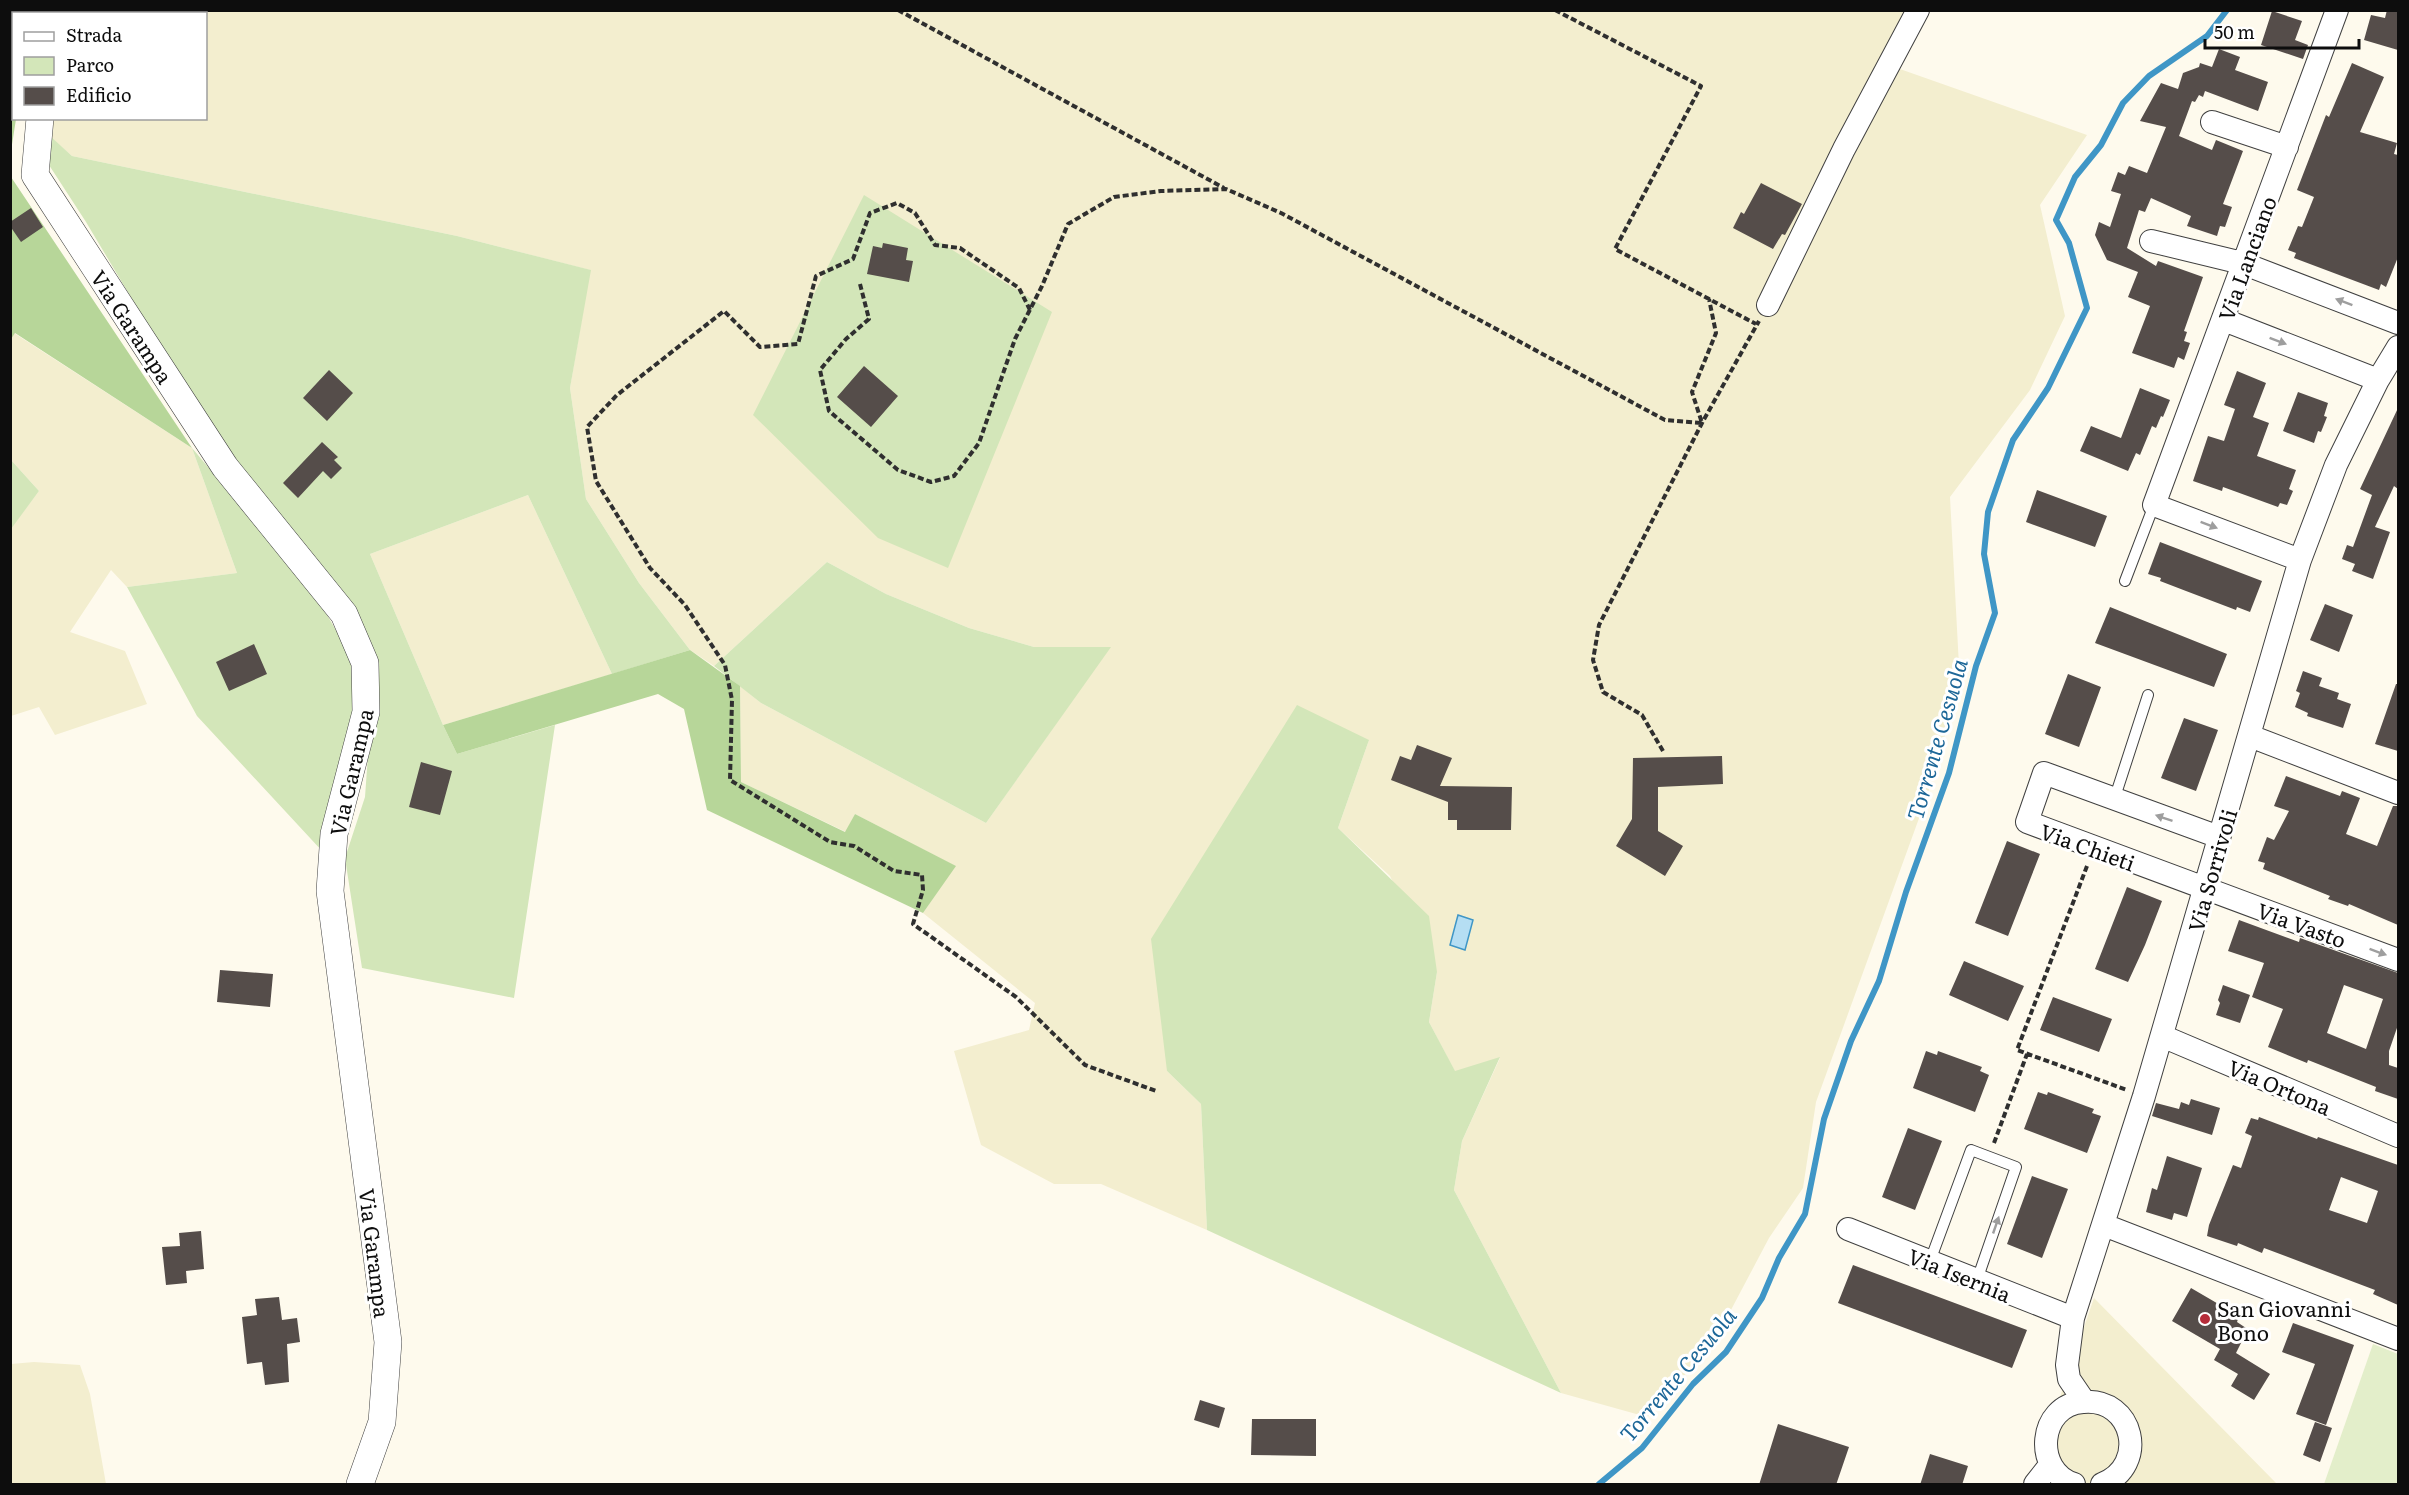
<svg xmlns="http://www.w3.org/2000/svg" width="2409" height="1495" viewBox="0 0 2409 1495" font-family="Literata,serif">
  <rect width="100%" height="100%" fill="#fefaed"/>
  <path fill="#f3eecf" d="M10 11H1907L1880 62 2087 135 2040 205 2065 316 2030 390 1950 497 1960 685 1926 799 1816 1102 1803 1188 1769 1238 1714 1342 1647 1417 1561 1393 1454 1190 1462 1141 1500 1058 1455 1072 1429 1022 1437 972 1390 876 1338 828 1369 740 1167 1071 1201 1104 1207 1230 1101 1184H1054L981 1145 954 1051 1029 1030 1035 1003 923 913 955 866 855 814 846 832 741 782 740 686 761 703 986 823 1110 647H1034L969 628 886 594 827 562 714 666 690 650 639 583 586 499 570 388 590 270 457 236 72 156 30 119 206 118V14H14L13 99 10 85Z
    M14 333 192 448 237 573 127 587 111 570 70 632 125 651 147 704 55 735 39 707 11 716 10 529 39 491 11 460 10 339Z
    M528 495 612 674 443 725 370 554Z
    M2094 1298 2277 1484H2030Z
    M34 1362 80 1365 90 1394 106 1484H11V1364Z"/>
  <path fill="#d3e6b9" d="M49 135 72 156 457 236 591 270 570 388 586 499 639 583 690 650 612 674 528 495 370 554 443 725 457 754 555 725 514 998 362 968 345 858 365 797 375 657 231 465 86 222 49 165Z
    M864 195 1052 312 948 568 878 538 753 415Z
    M192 448 313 591 351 656 354 714 323 852 197 716 127 587 237 573Z
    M11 460 39 491 11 529Z
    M827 562 886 594 969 628 1034 647H1111L986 823 761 703 714 666Z
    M1297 705 1369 740 1338 828 1429 916 1437 972 1429 1022 1455 1071 1500 1057 1462 1141 1454 1190 1561 1393 1207 1230 1201 1104 1167 1071 1151 939Z"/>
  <path fill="#b7d699" d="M10 85 13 99 14 118 16 119 11 151Z
    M11 177 192 448 15 333 11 339Z
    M690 650 740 686 741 782 845 832 855 814 956 866 923 913 707 810 684 709 658 694 457 754 443 725Z"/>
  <path fill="#e3eeca" d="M2373 1344 2398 1354V1484H2324Z"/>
  <path fill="#b5def3" stroke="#3f96c6" stroke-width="1.5" d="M1458 915 1473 920 1465 950 1450 945Z"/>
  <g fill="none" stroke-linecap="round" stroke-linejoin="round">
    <path stroke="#3f96c6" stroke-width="6" d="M1599 1484 1642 1448 1693 1384 1726 1352 1762 1298 1779 1258 1805 1214 1824 1119 1851 1041 1879 981 1906 892 1949 773 1976 666 1995 613 1984 554 1988 512 2013 440 2048 388 2087 308 2069 243 2056 220 2075 177 2101 145 2123 103 2149 76 2207 36 2227 10"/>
  </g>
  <path fill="#554d4a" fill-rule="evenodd" d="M2387 10H2398V50L2364 40 2371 15 2385 18Z
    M2272 11 2302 21 2295 40 2308 45 2303 59 2261 45Z
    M2219 49 2240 57 2235 70 2268 82 2258 111 2205 91 2203 97 2199 95 2195 102 2192 101 2179 136 2212 150 2216 140 2243 151 2223 204 2232 207 2225 227 2220 226 2217 236 2187 226 2191 216 2151 198 2145 212 2139 210 2127 248 2156 266 2158 261 2203 277 2184 331 2187 332 2184 341 2190 343 2184 360 2178 357 2174 368 2132 353 2150 306 2128 297 2138 272 2107 260 2095 235 2099 222 2110 227 2121 194 2111 191 2118 172 2125 175 2129 166 2147 173 2166 127 2140 121 2161 83 2178 89 2183 73 2199 67 2200 63 2212 67Z
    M2352 63 2384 77 2360 132 2397 143 2394 154 2398 155V257L2386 287 2381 284 2379 290 2294 258 2296 253 2288 250 2298 226 2302 227 2314 197 2297 190 2326 115 2329 117Z
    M1761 183 1802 204 1785 235 1782 234 1773 249 1733 228 1741 212 1744 214Z
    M31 208 43 227 21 242 10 226V222Z
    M883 243 908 248 906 260 913 261 909 282 867 274 873 246 882 248Z
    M864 366 898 396 871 427 837 397Z
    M329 370 353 393 327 421 303 398Z
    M2237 371 2266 383 2253 417 2269 423 2257 456 2296 470 2289 489 2293 491 2287 505 2280 503 2278 507 2223 487 2222 491 2193 481 2208 436 2224 441 2235 409 2224 405Z
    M2140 388 2170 400 2163 417 2161 416 2156 428 2152 426 2140 455 2136 453 2128 471 2080 451 2091 426 2121 438Z
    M2298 392 2328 403 2324 416 2327 417 2321 432 2318 431 2314 443 2283 431Z
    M2398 408V489L2394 486 2375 527 2390 532 2373 579 2352 571 2355 564 2342 559 2347 545 2353 547 2372 495 2360 489Z
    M322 442 338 457 334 460 342 468 331 479 323 471 298 498 283 483Z
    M2037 490 2107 516 2095 547 2026 522Z
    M2160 542 2262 581 2250 612 2237 607 2236 610 2186 591 2160 581 2161 578 2148 574Z
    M2325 604 2353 615 2339 652 2310 640Z
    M2110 607 2227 654 2214 687 2095 643Z
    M254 644 267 674 229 691 216 662Z
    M2303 671 2322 678 2319 686 2339 693 2337 699 2351 704 2343 728 2307 716 2308 713 2295 707 2300 693 2296 691Z
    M2068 674 2101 687 2079 747 2045 734Z
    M2396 684H2398V751L2375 744Z
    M2184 718 2218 730 2196 791 2161 778Z
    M1417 745 1452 758 1440 786 1512 787 1511 830H1457V820H1448V802L1391 780 1400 756 1411 760Z
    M1722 756 1723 784 1658 787V831L1683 846 1665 876 1616 846 1632 819 1633 758Z
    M421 762 452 771 440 815 409 807Z
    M2286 776 2340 796 2342 791 2360 798 2346 834 2377 846 2393 806H2398V925L2349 904 2348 906 2328 899 2330 896 2263 869 2265 863 2258 861 2267 837 2274 840 2289 811 2274 806Z
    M2007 841 2040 854 2008 936 1975 923Z
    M2127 887 2162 901 2145 945 2128 982 2095 969Z
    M2239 920 2299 942 2300 938 2398 973V1025L2389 1051V1065L2398 1068V1099L2375 1091 2376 1087 2308 1060 2307 1063 2268 1047 2283 1009 2252 997 2264 963 2228 951ZM2344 985 2383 999 2366 1049 2327 1033Z
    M1964 961 2024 986 2008 1021 1949 995Z
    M220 970 273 974 270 1007 217 1002Z
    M2223 985 2250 995 2240 1023 2216 1015 2220 1003 2218 1000Z
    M2053 997 2112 1019 2099 1052 2040 1030Z
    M1926 1051 1937 1055 1938 1051 1982 1067 1980 1071 1989 1075 1975 1112 1913 1088Z
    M2038 1092 2047 1095 2048 1092 2094 1109 2092 1113 2101 1116 2087 1153 2024 1129Z
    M2191 1099 2220 1108 2212 1135 2152 1116 2156 1103 2179 1109 2181 1102 2189 1105Z
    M2259 1117 2317 1139 2318 1137 2398 1165V1305L2373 1294 2375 1290 2264 1248 2262 1253 2238 1243 2237 1246 2207 1236 2209 1225 2233 1165 2241 1168 2252 1136 2245 1133 2251 1118 2258 1120ZM2341 1177 2378 1191 2367 1223 2329 1210Z
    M1908 1128 1942 1141 1915 1210 1882 1197Z
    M2167 1156 2202 1168 2187 1217 2174 1213 2172 1220 2146 1212 2152 1188 2157 1190Z
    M2032 1176 2068 1189 2042 1258 2007 1244Z
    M201 1231 204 1269 186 1271 187 1283 166 1285 162 1247 180 1246 179 1233Z
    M1853 1265 2027 1330 2012 1368 1838 1303Z
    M2191 1288 2239 1316 2237 1322 2246 1328V1333L2236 1353 2270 1374 2254 1400 2231 1386 2238 1374 2214 1360 2220 1349 2172 1321Z
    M279 1297 282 1320 297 1318 300 1342 287 1344 289 1382 265 1385 262 1362 247 1364 242 1317 257 1315 255 1299Z
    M2293 1323 2354 1345 2326 1425 2296 1414 2315 1364 2282 1352Z
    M1200 1400 1225 1408 1219 1428 1194 1420Z
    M1252 1419H1316V1456L1251 1455Z
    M2315 1422 2332 1428 2320 1462 2303 1455Z
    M1778 1424 1849 1447 1836 1485H1759Z
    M1930 1454 1968 1466 1962 1485H1920Z"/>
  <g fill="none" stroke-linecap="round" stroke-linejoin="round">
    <g stroke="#404040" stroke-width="12">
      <path id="service" d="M2125 581 2154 505
        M2114 800 2148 695
        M1930 1261 1971 1150 2016 1167 1977 1280"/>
    </g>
    <g stroke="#404040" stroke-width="24">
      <path id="minor" d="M2212 122 2287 147
        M2151 241 2242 263 2398 323
        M1768 305 1844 149 1918 10
        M2224 320 2378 380
        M2300 560 2154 505 2337 10
        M2250 736 2398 793
        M2219 837 2044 773 2027 822 2398 960
        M2162 1036 2398 1136
        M2104 1225 2398 1339
        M1848 1229 2073 1318
        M2084 1401 2069 1379 2067 1365 2073 1318 2144 1096 2300 560 2336 465 2378 380 2398 347
        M2035 1484 2050 1465
        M2074 1484C2033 1471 2038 1405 2083 1402 2134 1397 2149 1466 2102 1484"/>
    </g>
    <g stroke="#404040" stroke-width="28">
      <path id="tertiary" d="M114 14 117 10
        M40 118 35 175 225 467 344 614 365 663 366 712 334 834 330 891 388 1342 382 1422 360 1484"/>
    </g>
    <path stroke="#2f2f2f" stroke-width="4" stroke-dasharray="6 3" stroke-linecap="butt" d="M898 10 1224 188
      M1555 10 1701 86 1615 249 1756 324
      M860 284 869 319 846 339 820 370 829 411 898 470 931 482 954 476 979 443 1015 339 1042 286 1068 224 1114 197 1161 191 1226 189 1281 213 1665 420 1702 423 1692 392 1716 333 1709 299
      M1030 310 1019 288 960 248 935 245 915 213 897 203 870 213 853 259 816 276 798 344 760 347 724 311 617 395 587 427 596 481 650 568 685 605 725 665 732 700 730 780 830 842 854 846 894 871 922 875 923 890 913 924 1016 997 1085 1065 1156 1091
      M1663 751 1642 715 1603 692 1593 660 1599 625 1702 423 1759 321
      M2087 866 2017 1050 2127 1090
      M1994 1143 2027 1054"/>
    <use href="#service" stroke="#fff" stroke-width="10"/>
    <use href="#minor" stroke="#fff" stroke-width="22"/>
    <use href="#tertiary" stroke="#fff" stroke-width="27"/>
  </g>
  <defs><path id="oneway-solid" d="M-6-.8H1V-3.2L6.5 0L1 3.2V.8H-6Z" transform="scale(1.5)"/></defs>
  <g fill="#9e9e9e">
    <use href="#oneway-solid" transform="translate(2344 302) rotate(-159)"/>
    <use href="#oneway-solid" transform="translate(2278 341) rotate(21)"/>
    <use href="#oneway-solid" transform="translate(2209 525) rotate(21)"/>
    <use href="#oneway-solid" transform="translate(2164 818) rotate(-161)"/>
    <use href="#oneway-solid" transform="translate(2378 952) rotate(20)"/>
    <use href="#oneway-solid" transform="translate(1996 1225) rotate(-71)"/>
  </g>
  <circle fill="#b52c39" stroke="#fff" stroke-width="2" cx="2205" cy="1319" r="6"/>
  <g text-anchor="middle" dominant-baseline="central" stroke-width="6" stroke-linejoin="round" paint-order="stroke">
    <g font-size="21" fill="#0d0d0d" stroke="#fff">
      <text transform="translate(2246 258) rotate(-70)">Via Lanciano</text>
      <text transform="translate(133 326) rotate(57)">Via Garampa</text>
      <text transform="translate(350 772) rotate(-77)">Via Garampa</text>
      <text transform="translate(2088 846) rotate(20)">Via Chieti</text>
      <text transform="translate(2211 870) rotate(-74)">Via Sorrivoli</text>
      <text transform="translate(2302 924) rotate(20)">Via Vasto</text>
      <text transform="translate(2280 1086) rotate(23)">Via Ortona</text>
      <text transform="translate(376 1253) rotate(83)">Via Garampa</text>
      <text transform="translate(1960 1274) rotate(22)">Via Isernia</text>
    </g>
    <g font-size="21" fill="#0d0d0d" stroke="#fff" text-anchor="start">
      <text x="2217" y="1307">San Giovanni<tspan x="2217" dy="24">Bono</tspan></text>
    </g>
    <g font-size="22" font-style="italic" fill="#1d6798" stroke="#fff">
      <text transform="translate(1936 739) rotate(-74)">Torrente Cesuola</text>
      <text transform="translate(1677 1374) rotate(-50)">Torrente Cesuola</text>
    </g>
  </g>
  <rect width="2409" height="1495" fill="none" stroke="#0d0d0d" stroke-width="24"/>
  <rect x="12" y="12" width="195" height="108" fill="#ffffff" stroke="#9e9e9e" stroke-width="1.5"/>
  <rect x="24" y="32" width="30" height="9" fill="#ffffff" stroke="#9e9e9e" stroke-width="1.5"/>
  <text x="66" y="42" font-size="18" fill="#0d0d0d">Strada</text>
  <rect x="24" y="57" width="30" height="18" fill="#d3e6b9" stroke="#9e9e9e" stroke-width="1.5"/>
  <text x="66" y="72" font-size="18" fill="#0d0d0d">Parco</text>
  <rect x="24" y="87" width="30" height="18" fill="#554d4a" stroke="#9e9e9e" stroke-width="1.5"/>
  <text x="66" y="102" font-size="18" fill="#0d0d0d">Edificio</text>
  <path d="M2205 39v9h154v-9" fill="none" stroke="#0d0d0d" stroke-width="3"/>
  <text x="2214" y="39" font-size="18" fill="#0d0d0d" stroke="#ffffff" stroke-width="4.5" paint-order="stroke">50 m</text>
</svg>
